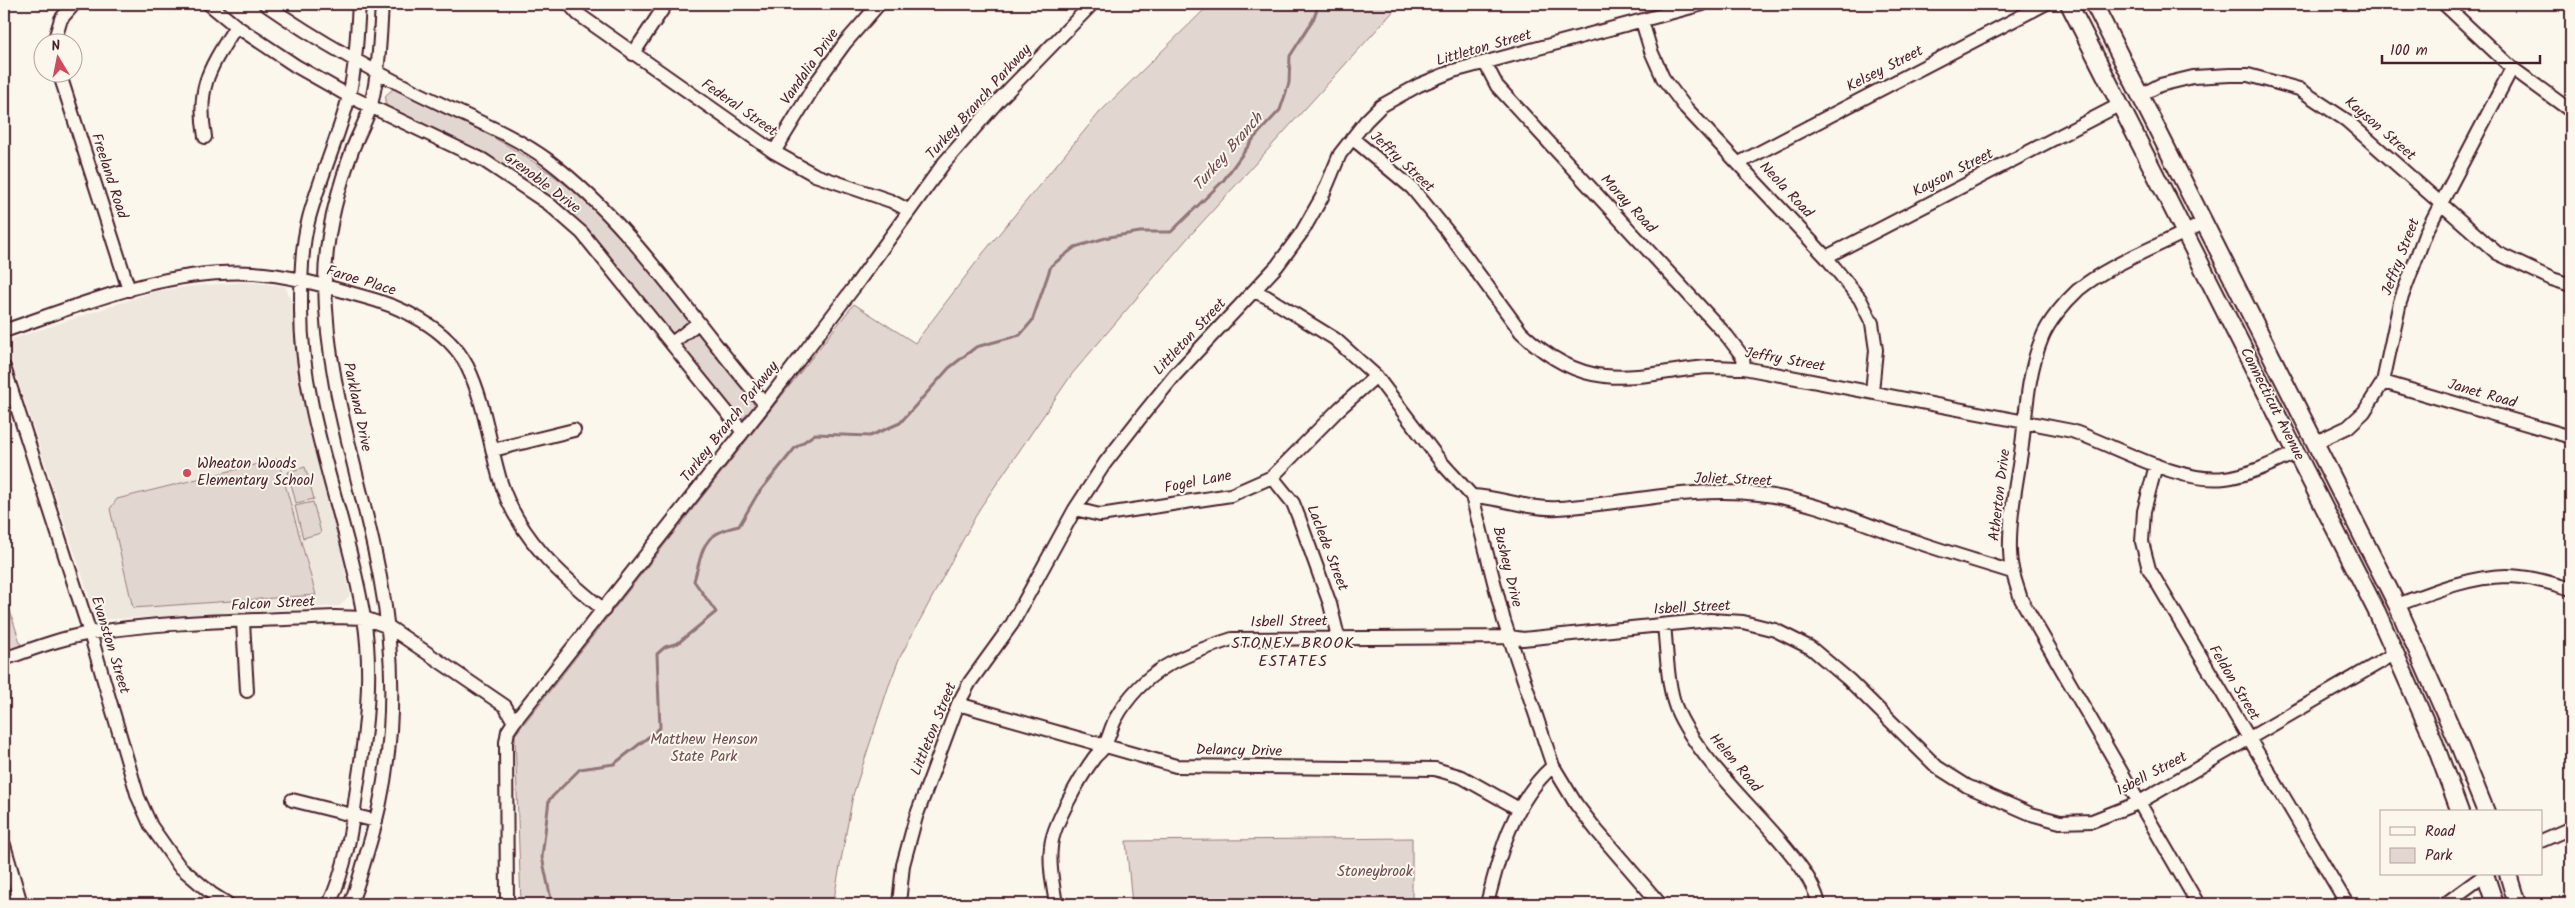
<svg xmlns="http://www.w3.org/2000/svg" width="2575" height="908" viewBox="0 0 2575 908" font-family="Kalam,sans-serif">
  <rect width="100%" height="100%" fill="#fbf7ec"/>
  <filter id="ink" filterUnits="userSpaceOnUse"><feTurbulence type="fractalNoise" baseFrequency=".02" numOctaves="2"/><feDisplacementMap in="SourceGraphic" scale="10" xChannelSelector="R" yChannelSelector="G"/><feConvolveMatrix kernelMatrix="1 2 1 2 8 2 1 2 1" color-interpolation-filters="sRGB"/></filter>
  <g filter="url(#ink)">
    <path fill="#eee7de" d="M247 282 285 286 293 305 350 595 340 606 97 620 8 351 12 339 156 291 193 286Z"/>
    <path fill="#e2d7d0" stroke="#967b7e" d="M1210 4H1400L1186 240 1072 374 980 508 899 659 888 688 853 795 833 904H521L515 735 854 304 915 343 984 252 1100 112Z
      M393 89 399 90C476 127 539 157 603 216 636 247 662 287 690 322L673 334 617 266 578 223 389 110 385 102 386 95Z
      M698 331 754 404V411L745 418H741L680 344Z
      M278 459 316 595 133 608 110 509 117 499Z
      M305 467 314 499 296 503 288 472Z
      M313 502 321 533 303 538 295 506Z
      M4 592 23 652 4 659Z
      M1412 838V904H1132L1126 841Z"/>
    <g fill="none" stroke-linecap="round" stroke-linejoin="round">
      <path stroke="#907477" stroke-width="3" d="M552 904 542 857 549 800 580 769 614 764 660 728 657 654 665 647 678 643 716 612 694 581C704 547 701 534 739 526L757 495 795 448 815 434 870 436 900 423 949 368 976 347 1020 335 1032 321 1051 266 1075 247 1109 237 1140 232H1171L1223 181 1254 138 1280 110 1289 83 1290 56 1313 20 1319 4"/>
      <g stroke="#4a1f2b" stroke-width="16">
        <path id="minor" d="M209 4 236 26 296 66 349 96 483 160 549 204 582 233 743 432
          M265 4C321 43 381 76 443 105 479 122 517 137 549 161 636 227 694 324 765 404
          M569 4 578 14 774 152 815 175 891 201 908 210
          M2444 4 2512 68 2571 111
          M1642 21 1651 51 1663 78 1685 107 1826 257 1860 299 1872 323 1876 350 1872 392
          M54 42 61 19 74 4
          M633 54 666 4
          M1485 63 1497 86 1727 336 1743 357 1744 368
          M59 72 129 290
          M2141 95 2160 85 2193 77 2230 75H2248L2299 89 2346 120 2497 253 2552 279 2571 285
          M205 137C196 86 210 68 236 26
          M1352 138 1412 188 1447 231 1521 332C1544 354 1573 373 1605 376 1639 380 1675 369 1709 367 1720 367 1732 368 1744 368L2072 431C2116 446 2179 484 2225 478 2250 475 2274 463 2297 452
          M774 152 818 80 845 43 879 4
          M1739 163 2045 4
          M1826 257 2121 104
          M1254 291 1267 297 1335 339 1376 376 1441 462 1472 496 1504 621 1553 766 1576 804 1597 831 1660 904
          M4 331C83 304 167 268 253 273 289 275 325 286 361 296 400 306 447 327 467 366 485 402 489 444 501 483 519 538 560 575 604 610
          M672 343 698 323
          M4 367 90 633 138 797 151 826 179 866 212 894 228 904
          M2383 382 2571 437
          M2316 442 2348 427 2364 412 2383 382 2400 302 2426 232 2512 68
          M493 450 574 430
          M2156 465 2144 511 2142 542 2149 569 2347 904
          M1272 477 1293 503 1299 518 1330 604 1338 637
          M1472 496C1501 497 1529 510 1558 508 1625 504 1692 486 1759 494 1806 499 1852 519 1897 535 1935 549 1974 560 2012 572
          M1075 509 1100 515 1231 495 1272 477 1339 409 1376 376
          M2397 605C2432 592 2468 577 2506 576 2529 576 2550 583 2571 589
          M243 622 247 691
          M1664 625C1667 652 1667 684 1676 708 1694 752 1746 801 1777 837 1793 856 1813 879 1819 904
          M4 659C32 649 61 638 91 633 171 620 254 621 335 617L364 618 389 627 505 706 514 722
          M958 704 1176 766 1435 769 1462 777 1519 809
          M292 800 376 821
          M2541 841 2571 828
          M4 845 21 904
          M4 903 19 898
          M329 904C346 869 352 826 357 788 366 732 373 674 364 618 347 515 301 415 301 310 301 280 301 248 309 218 320 177 339 137 349 96 356 66 357 34 359 4
          M350 904C357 889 361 872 366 856 395 765 398 670 380 577 361 478 326 386 325 283 325 236 337 191 353 148 359 133 367 119 371 105 379 72 380 37 382 4
          M507 904 506 742 508 731 514 722 765 404 855 286 944 163 998 101 1092 4
          M899 904 903 865 916 817 958 704 970 682 1012 624 1075 509 1105 463 1144 413 1175 375 1277 266 1302 232 1322 197 1340 154 1366 121 1381 106 1419 85 1453 71 1703 4
          M1056 904C1053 885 1049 866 1051 847 1052 826 1081 776 1094 758 1097 754 1102 751 1104 747 1109 738 1111 727 1116 718 1143 670 1182 655 1232 639L1510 637 1523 639 1710 620 1743 622 1775 630 1811 648 1849 680 1937 767 1967 786 2031 814 2060 822 2092 821 2138 803 2394 654
          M1487 904C1499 855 1513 801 1553 766
          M2198 904 2021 599C2016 583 2010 568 2010 551 2009 519 2016 485 2021 453 2026 416 2027 374 2042 338 2048 322 2065 302 2078 290 2110 263 2167 243 2205 222
          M2445 904 2486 874"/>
      </g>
      <g stroke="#4a1f2b" stroke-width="20">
        <path id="major" d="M2069 4 2377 612 2433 739 2460 812
          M2094 4 2397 605 2459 745 2486 812
          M2485 874 2495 904
          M2508 874 2517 904"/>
      </g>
      <use href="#minor" stroke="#fbf7ec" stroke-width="12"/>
      <use href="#major" stroke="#fbf7ec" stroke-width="16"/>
    </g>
  </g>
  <circle fill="#d1495b" stroke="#fbf7ec" stroke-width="2" cx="187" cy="473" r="5"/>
  <g text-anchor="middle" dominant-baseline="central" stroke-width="4" stroke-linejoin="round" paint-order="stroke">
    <g font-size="15" fill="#4a1f2b" stroke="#fbf7ec">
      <text transform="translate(1484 48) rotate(-16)">Littleton Street</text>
      <text transform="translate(810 67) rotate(-55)">Vandalia Drive</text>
      <text transform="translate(1885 69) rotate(-27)">Kelsey Street</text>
      <text transform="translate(979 102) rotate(-48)">Turkey Branch Parkway</text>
      <text transform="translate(739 108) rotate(35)">Federal Street</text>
      <text transform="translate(2380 129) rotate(41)">Kayson Street</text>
      <text transform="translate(1402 162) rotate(43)">Jeffry Street</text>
      <text transform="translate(1953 173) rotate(-27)">Kayson Street</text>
      <text transform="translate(109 176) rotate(72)">Freeland Road</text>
      <text transform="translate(542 183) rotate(37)">Grenoble Drive</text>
      <text transform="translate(1786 190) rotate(47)">Neola Road</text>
      <text transform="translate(1628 204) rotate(47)">Moray Road</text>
      <text transform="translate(2401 257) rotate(-69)">Jeffry Street</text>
      <text transform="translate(361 281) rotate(17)">Faroe Place</text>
      <text transform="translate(1190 337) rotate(-47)">Littleton Street</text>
      <text transform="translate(1785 360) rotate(10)">Jeffry Street</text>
      <text transform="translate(2482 394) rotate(16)">Janet Road</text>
      <text transform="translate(2272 404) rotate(63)">Connecticut Avenue</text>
      <text transform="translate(357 407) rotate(78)">Parkland Drive</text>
      <text transform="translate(730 422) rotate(-52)">Turkey Branch Parkway</text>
      <text transform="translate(1733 480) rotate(2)">Joliet Street</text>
      <text transform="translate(1198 482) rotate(-11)">Fogel Lane</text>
      <text transform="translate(2000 495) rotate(-83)">Atherton Drive</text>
      <text transform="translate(1327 548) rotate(69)">Laclede Street</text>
      <text transform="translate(1507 567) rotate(76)">Bushey Drive</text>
      <text transform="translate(273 604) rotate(-3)">Falcon Street</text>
      <text transform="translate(1692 608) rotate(-3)">Isbell Street</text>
      <text transform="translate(1289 622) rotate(-1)">Isbell Street</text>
      <text transform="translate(110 645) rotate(73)">Evanston Street</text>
      <text transform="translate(2234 683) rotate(59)">Feldon Street</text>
      <text transform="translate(934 729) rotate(-68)">Littleton Street</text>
      <text transform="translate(1239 751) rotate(1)">Delancy Drive</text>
      <text transform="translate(1735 763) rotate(50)">Helen Road</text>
      <text transform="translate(2152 774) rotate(-28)">Isbell Street</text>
    </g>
    <g font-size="15" fill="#4a1f2b" stroke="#fbf7ec" text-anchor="start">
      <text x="197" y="464">Wheaton Woods<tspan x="197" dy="17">Elementary School</tspan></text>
    </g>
    <g font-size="15" fill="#704d54" stroke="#fbf7ec">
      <text x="704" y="740">Matthew Henson<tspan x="704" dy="17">State Park</tspan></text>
      <text x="1375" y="872">Stoneybrook</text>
    </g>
    <g font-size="16" font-style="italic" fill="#6d4a51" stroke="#fbf7ec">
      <text transform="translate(1228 152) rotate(-49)">Turkey Branch</text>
    </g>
    <g font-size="16" letter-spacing="1" fill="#4a1f2b" stroke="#fbf7ec">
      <text x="1293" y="643">STONEY BROOK<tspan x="1293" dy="18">ESTATES</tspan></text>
    </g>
  </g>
  <rect width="2575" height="908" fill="none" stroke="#fbf7ec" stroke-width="20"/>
  <rect x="10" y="10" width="2555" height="888" fill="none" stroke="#4a1f2b" stroke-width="2" filter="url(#ink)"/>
  <rect x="2380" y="810" width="162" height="65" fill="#fbf7ec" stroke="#b4a19f"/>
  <rect x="2390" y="827" width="25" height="8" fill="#fbf7ec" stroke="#b4a19f"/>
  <text x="2425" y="836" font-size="15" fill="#4a1f2b">Road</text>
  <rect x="2390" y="848" width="25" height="15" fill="#e2d7d0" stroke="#b4a19f"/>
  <text x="2425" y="860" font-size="15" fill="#4a1f2b">Park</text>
  <g transform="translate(58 58) rotate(350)"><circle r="24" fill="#fbf7ec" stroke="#b4a19f"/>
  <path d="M0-4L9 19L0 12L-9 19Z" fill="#d1495b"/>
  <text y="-8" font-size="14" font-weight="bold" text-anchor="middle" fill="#4a1f2b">N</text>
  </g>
  <path d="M2382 55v8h158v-8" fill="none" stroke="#4a1f2b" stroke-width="2.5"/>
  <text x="2390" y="55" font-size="15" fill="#4a1f2b" stroke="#fbf7ec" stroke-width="4" paint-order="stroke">100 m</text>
</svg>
